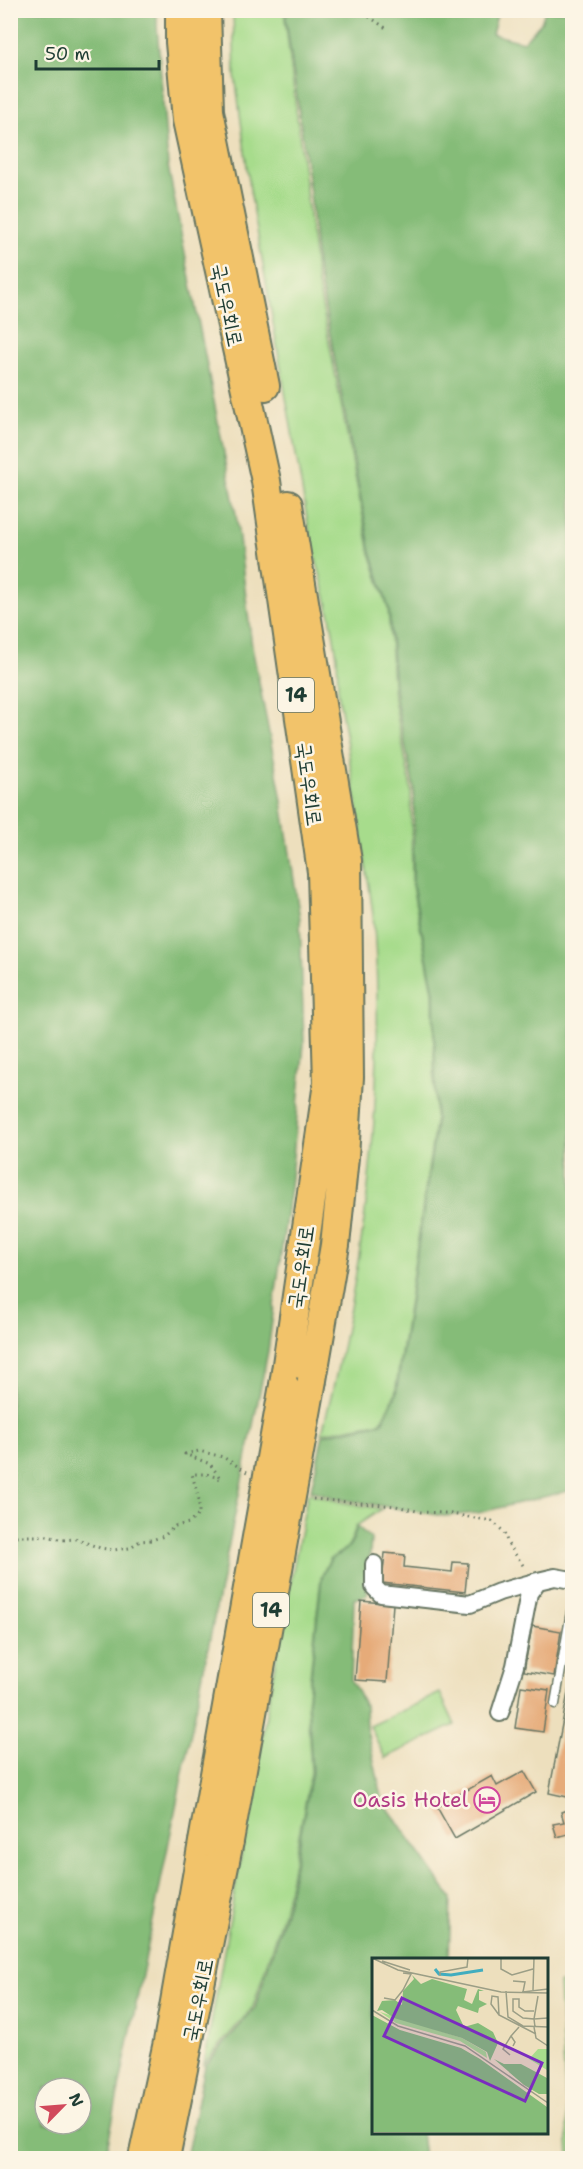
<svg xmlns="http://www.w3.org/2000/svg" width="583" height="2169" viewBox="0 0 583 2169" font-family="'Shantell Sans','Poor Story',sans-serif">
  <rect width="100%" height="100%" fill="#fcf5e5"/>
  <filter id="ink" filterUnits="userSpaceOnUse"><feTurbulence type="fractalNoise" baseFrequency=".0167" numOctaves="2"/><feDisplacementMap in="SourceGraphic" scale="12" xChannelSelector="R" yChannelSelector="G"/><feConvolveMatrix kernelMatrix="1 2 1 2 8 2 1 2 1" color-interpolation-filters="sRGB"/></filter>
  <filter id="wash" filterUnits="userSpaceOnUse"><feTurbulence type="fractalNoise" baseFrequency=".008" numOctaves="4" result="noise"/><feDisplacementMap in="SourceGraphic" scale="24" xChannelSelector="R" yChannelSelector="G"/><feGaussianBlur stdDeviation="1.35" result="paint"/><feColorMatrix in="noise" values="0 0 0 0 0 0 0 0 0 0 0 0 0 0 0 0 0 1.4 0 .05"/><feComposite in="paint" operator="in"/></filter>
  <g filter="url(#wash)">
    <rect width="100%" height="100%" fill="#eddfbd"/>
    <path fill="#a7dc8c" stroke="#638c60" stroke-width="1.5" d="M233 11H284L317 280 370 553 388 609 394 699 411 789 412 886 433 992 435 1123 395 1394 381 1422 322 1433C365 1268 386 1096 374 926 372 902 368 878 364 854 357 802 348 750 339 698 337 685 338 671 337 657 332 620 324 583 312 547L250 190 235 75Z
      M308 1493 340 1502 382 1509 356 1526C351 1544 348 1551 330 1558L321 1577 307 1703 311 1772 286 1903 253 2007 204 2064 279 1642Z
      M440 1693 455 1725 385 1758 370 1726Z
      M572 1982V2158H569L559 1983Z"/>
    <path fill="#85bc78" stroke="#527c56" stroke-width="1.5" fill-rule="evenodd" d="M11 10 157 11V26L168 166 236 514 252 647 280 789 300 919 304 1044 290 1187 268 1351 105 2158H10ZM45 2088H81V2124H45Z
      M287 11H498L492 34 523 42 541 23 545 11H572V1490L478 1513 444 1516 339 1499 311 1490 323 1435 382 1423 396 1395 436 1124 434 992 413 886 414 789 396 700 389 609 371 552 317 265 310 192 286 18Z
      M357 1526 371 1539 367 1595 354 1599 351 1680 365 1706 366 1727 383 1801 451 1898 449 1959H373V2132H421L424 2158H186L205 2066 255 2008 288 1902 312 1772 308 1702 322 1577 331 1558C348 1552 353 1544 357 1526Z"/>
    <g id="blocks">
      <path fill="#e6ab79" d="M385 1553 405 1555 404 1567 452 1572 453 1562 468 1563 465 1592 382 1583Z
        M361 1601 393 1604 387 1682 355 1680Z
        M532 1626 561 1631 554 1676 524 1671Z
        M571 1677H572V1798L549 1793Z
        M521 1686 549 1690 543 1732 515 1728Z
        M524 1771 536 1792 455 1839 437 1807 492 1776 497 1786Z
        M572 1808V1833L557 1837 553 1824 564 1822 561 1812Z"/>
    </g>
  </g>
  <g filter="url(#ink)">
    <use href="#blocks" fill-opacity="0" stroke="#677664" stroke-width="1.5"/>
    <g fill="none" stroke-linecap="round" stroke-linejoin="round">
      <g stroke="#677664" stroke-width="11">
        <path id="service" d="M555 1704 572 1606"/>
      </g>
      <g stroke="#677664" stroke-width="20">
        <path id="minor" d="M374 1564V1587L381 1594 470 1604 499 1592 538 1581
          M500 1713 515 1666 529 1593 538 1581 555 1577 572 1580"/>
      </g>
      <g stroke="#677664" stroke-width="32">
        <path id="trunk" d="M180 10V42L187 120 266 481 322 872 328 1083 284 1385
          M206 10 209 111 265 386
          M288 505 347 861 349 1077 344 1157 335 1245 312 1380
          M143 2158 168 2042 203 1842
          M165 2158 229 1841"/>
      </g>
      <path stroke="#677664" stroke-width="3" stroke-dasharray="1.5 4.5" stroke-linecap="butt" d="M359 10 386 28
        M313 1499 396 1506 421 1512 446 1513 492 1521 504 1532 508 1544 525 1568
        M10 1536H48L62 1540 76 1539 100 1548 114 1550 129 1548 140 1541 152 1540 164 1536 175 1526 189 1523 199 1514V1500L192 1474H207L221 1479 210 1464 185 1454 199 1451 223 1457 247 1472"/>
      <use href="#service" stroke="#fff" stroke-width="8"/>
      <use href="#minor" stroke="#fff" stroke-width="16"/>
      <use href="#trunk" stroke="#f2c36a" stroke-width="28"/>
      <g stroke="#677664" stroke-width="32" stroke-linecap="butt">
        <path id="trunk-bridge" d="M229 1841 312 1380
          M203 1842 284 1385"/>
      </g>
      <use href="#trunk-bridge" stroke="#f2c36a" stroke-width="28"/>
    </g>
  </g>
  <defs>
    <g id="hotel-ring" transform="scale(1.35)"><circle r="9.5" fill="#fcf5e5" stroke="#d1479c" stroke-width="1.5"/><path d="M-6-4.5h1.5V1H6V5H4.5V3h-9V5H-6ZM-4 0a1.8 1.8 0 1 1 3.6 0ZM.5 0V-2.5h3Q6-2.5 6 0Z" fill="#d1479c"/></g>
  </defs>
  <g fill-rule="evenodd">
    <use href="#hotel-ring" x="487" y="1800"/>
  </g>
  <g text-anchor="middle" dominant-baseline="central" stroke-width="5" stroke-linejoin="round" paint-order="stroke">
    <g fill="#fcf5e5" stroke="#617469" stroke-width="1.5">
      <rect x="278" y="678" width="36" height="34" rx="4.5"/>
      <rect x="253" y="1593" width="36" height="34" rx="4.5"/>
    </g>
    <g font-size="20" font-weight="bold" fill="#1f3d34">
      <text x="296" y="695">14</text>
      <text x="271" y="1610">14</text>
    </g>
    <g font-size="21" fill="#1f3d34" stroke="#fcf5e5">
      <text transform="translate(227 305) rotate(78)">국도우회로</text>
      <text transform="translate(309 784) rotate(82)">국도우회로</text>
      <text transform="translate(301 1267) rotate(-82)">국도우회로</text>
      <text transform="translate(198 2000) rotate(-79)">국도우회로</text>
    </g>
    <g font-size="21" fill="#b23c85" stroke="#fcf5e5" text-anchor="end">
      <text x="468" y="1800">Oasis Hotel</text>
    </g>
  </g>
  <g transform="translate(372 1958)">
    <rect width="176" height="176" fill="#eddfbd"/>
    <path d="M8 54 90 80 114 94 115 100 88 83 24 65ZM166 91H175V112L157 101Z" fill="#a7dc8c"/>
    <path d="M40 17 49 26 60 21 95 31 92 42 100 46 106 31 112 33H107V42L115 46 107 50 106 55 86 48 84 52 92 69 106 65 121 74 126 85 118 103 115 94 90 80 22 60 10 52 5 53 10 43 23 42 30 47 31 33 42 21ZM0 57 28 72 89 90 108 101 175 149V175L0 174ZM122 101 132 106H149L175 120V136H167L152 127Z" fill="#85bc78"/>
    <path fill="none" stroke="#41adbf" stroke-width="3" d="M63 11 67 16 79 17 111 12"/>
    <path fill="none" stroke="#9b9e86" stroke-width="1.5" d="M0 0 26 12 129 34 176 35M129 0V11L140 17 161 11M10 3 38 12M68 18V14L95 9 96 0M141 23 153 24 151 34 176 31M161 32 162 0M134 33 136 59 151 68 176 69M166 38 162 61 176 60M12 40 23 42 31 32 39 16 31 15M0 52 26 68 93 88 176 145M162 53H153L147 49V41H141V53L151 60 162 61 163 69M127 57 119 46 120 38 126 39 127 57 164 76M162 69 164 80 176 88M141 88 143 84 139 78 147 69M138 97 131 91 139 78"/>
    <path fill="#7b2cbf" fill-opacity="0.15" stroke="#7b2cbf" stroke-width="3" d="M30 40 170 105 153 143 12 78Z"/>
    <rect width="176" height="176" fill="none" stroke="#1f3d34" stroke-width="3"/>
  </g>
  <rect width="583" height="2169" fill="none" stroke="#fcf5e5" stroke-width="36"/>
  <g transform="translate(63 2106) rotate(65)"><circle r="28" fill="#fcf5e5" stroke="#a4ab9e" stroke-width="1.5"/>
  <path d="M0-4.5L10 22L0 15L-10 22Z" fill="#d1495b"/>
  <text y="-9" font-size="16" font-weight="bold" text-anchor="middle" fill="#1f3d34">N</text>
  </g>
  <path d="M36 60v9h123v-9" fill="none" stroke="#1f3d34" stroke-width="3"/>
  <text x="45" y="60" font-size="18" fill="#1f3d34" stroke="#fcf5e5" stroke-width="4.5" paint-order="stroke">50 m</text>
</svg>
